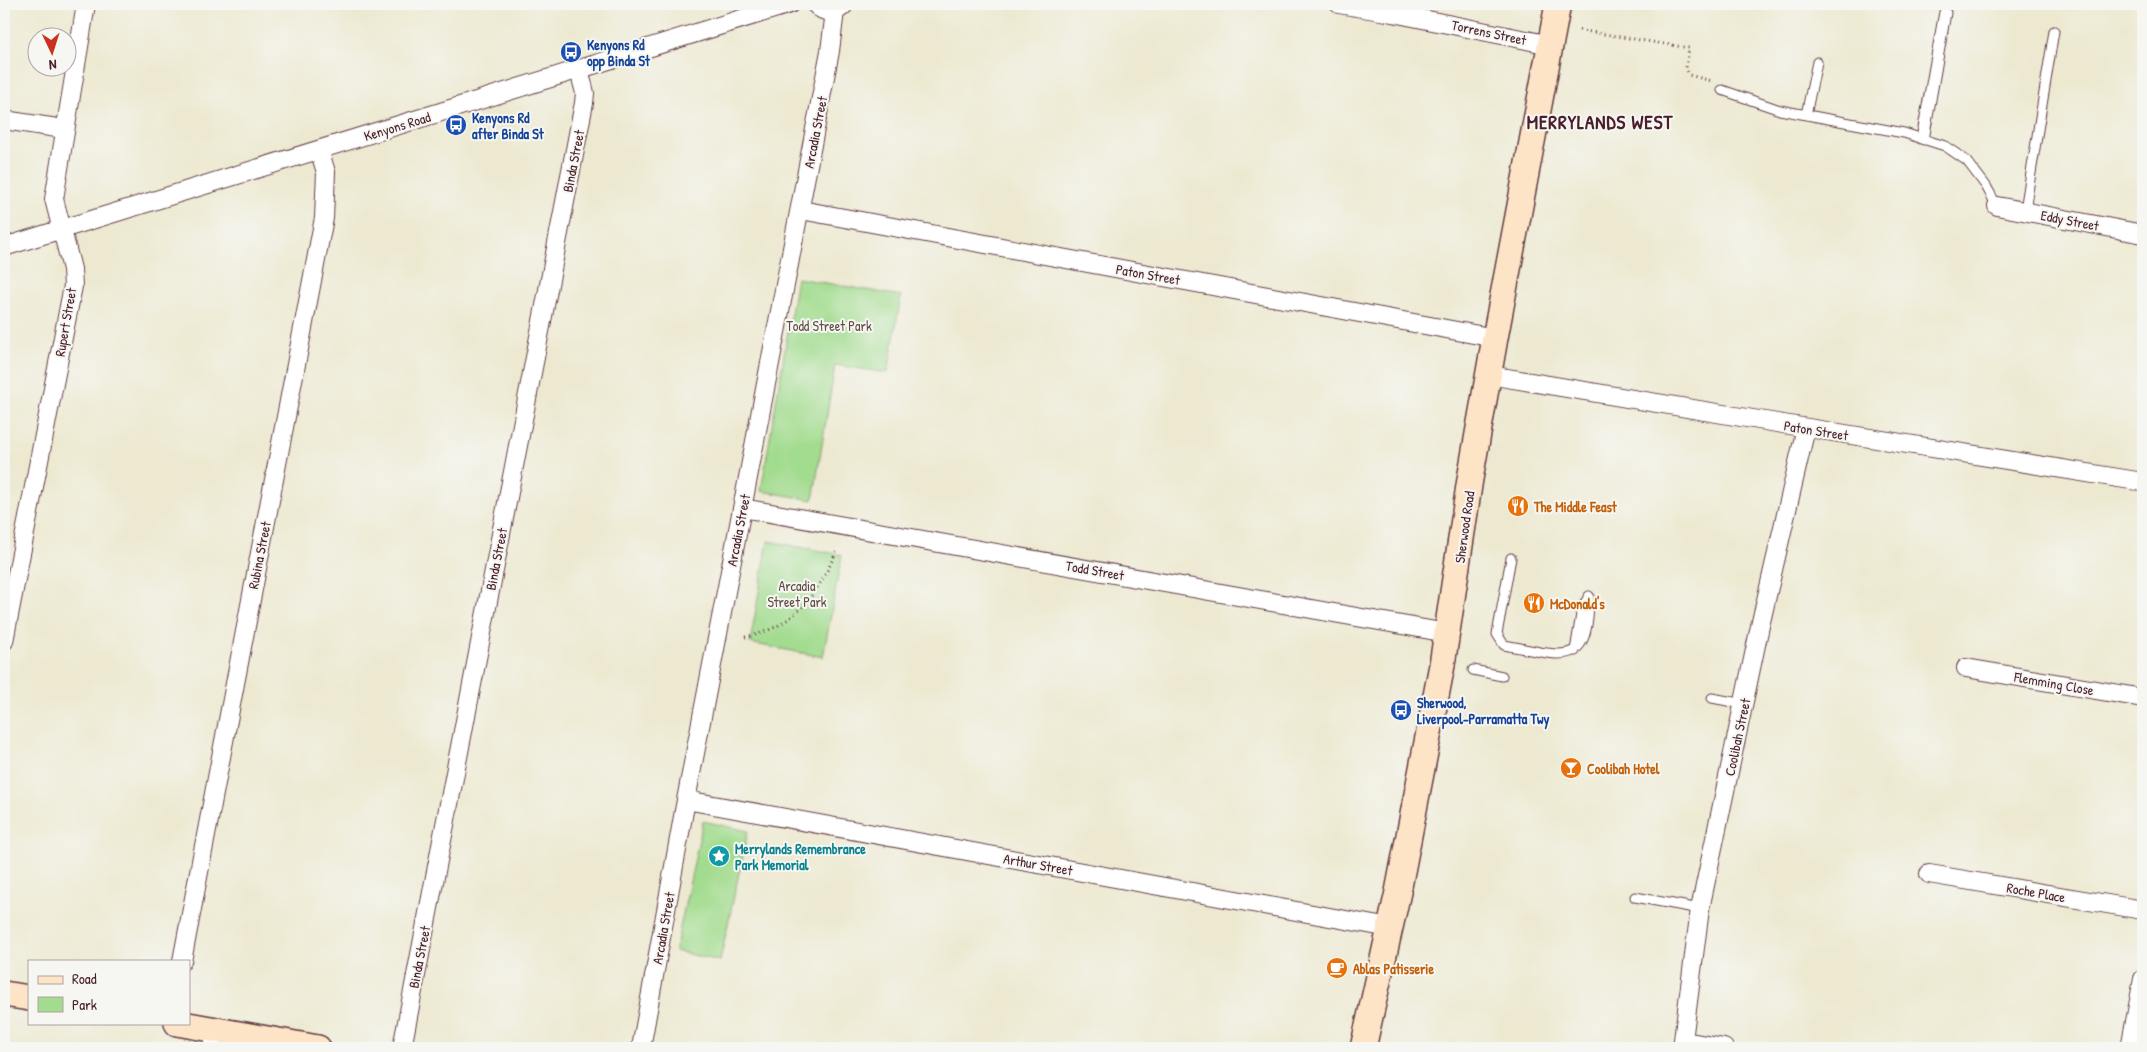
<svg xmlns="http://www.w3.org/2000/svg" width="2147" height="1052" viewBox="0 0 2147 1052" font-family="'Patrick Hand',sans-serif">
  <rect width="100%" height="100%" fill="#f6f6f2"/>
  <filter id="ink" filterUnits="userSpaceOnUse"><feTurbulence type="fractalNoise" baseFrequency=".02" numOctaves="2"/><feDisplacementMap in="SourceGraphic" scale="10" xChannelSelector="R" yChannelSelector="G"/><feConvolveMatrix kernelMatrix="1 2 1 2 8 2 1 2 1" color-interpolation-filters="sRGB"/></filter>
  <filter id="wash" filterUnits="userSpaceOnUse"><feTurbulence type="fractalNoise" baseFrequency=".0096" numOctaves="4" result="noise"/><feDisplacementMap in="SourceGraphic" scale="20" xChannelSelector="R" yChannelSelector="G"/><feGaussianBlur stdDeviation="1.12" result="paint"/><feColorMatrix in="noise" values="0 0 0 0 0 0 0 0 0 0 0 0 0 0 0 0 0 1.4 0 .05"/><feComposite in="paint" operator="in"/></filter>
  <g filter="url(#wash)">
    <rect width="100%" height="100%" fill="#ede9d1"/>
    <path fill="#a2dc8e" stroke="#767e5c" d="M797 278 901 296 888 373 835 365 813 500 761 491Z
      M768 541 842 555 823 657 750 643Z
      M703 821 748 831 720 961 675 951Z"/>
  </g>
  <g filter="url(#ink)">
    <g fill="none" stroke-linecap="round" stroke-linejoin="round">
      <g stroke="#623d44" stroke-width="11">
        <path id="lane" d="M1944 12 1946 13 1924 140 1921 139Z
          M1722 90 1780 110 1904 133 1945 146 1967 161 1986 186 1997 206
          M1806 115 1817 62
          M2025 210 2054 31
          M1511 558 1497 634 1504 645C1562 655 1589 672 1589 596
          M1575 651 1582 608 1589 596
          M1473 670 1502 676
          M1712 698 1744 704
          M1635 897 1700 909"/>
      </g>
      <g stroke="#623d44" stroke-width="20">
        <path id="street" d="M815 4C824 14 837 14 845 4
          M1339 4 1393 13 1551 45
          M4 120 64 129
          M1997 206 2143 234
          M801 210 1495 338
          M4 247 790 4
          M1489 375 1777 423 2143 482
          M742 508 1447 633
          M4 641 73 286 72 269 54 199 86 4
          M1966 668 2143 698
          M686 800 1390 928
          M1929 874 2143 910
          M182 961 324 218 326 172 319 150
          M1684 1041 1724 1048
          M213 1048 216 1030
          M402 1048 584 103 585 93 579 70
          M641 1048 686 800 830 51 835 11
          M1682 1048 1700 909 1760 626 1806 428
          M2130 1048 2143 979"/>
      </g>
      <g stroke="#623d44" stroke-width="28">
        <path id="secondary" d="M4 994 29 998
          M177 1023 318 1048
          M1363 1048 1398 892 1442 665 1470 479 1495 338 1558 4"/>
      </g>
      <path stroke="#623d44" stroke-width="3" stroke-dasharray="1 4" stroke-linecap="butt" d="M1579 30 1689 48 1686 68 1689 75 1712 81
        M745 637C794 628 817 595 836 552"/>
      <use href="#lane" stroke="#fff" stroke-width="9"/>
      <use href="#street" stroke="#fff" stroke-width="18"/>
      <use href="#secondary" stroke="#fee4c6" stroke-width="25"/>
    </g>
  </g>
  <defs>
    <g id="bus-disc" transform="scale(1.125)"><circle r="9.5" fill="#1a4fb4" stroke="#f6f6f2"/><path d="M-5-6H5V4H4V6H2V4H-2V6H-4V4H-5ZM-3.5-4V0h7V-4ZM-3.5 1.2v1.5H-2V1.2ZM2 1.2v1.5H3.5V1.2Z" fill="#fff"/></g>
    <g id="restaurant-disc" transform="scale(1.125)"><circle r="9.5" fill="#e8710a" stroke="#f6f6f2"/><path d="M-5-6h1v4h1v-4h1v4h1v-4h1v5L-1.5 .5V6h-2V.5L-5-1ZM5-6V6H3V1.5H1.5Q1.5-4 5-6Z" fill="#fff"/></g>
    <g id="bar-disc" transform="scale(1.125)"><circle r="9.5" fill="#e8710a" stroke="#f6f6f2"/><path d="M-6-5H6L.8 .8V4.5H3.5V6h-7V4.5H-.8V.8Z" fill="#fff"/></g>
    <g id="sight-disc" transform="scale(1.125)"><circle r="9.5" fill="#0f9aa8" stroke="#f6f6f2"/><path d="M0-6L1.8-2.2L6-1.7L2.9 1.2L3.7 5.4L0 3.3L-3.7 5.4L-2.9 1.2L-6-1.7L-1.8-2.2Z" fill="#fff"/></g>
    <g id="cafe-disc" transform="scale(1.125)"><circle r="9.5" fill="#e8710a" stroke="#f6f6f2"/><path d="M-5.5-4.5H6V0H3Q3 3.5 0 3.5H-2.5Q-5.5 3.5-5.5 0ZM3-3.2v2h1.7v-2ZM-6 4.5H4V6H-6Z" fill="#fff"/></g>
  </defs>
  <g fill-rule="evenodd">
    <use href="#bus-disc" x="571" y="52"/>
    <use href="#bus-disc" x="456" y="125"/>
    <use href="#restaurant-disc" x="1518" y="506"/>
    <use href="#restaurant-disc" x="1534" y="603"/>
    <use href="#bus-disc" x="1401" y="710"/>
    <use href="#bar-disc" x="1571" y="768"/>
    <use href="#sight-disc" x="719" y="856"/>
    <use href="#cafe-disc" x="1337" y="968"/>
  </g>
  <g text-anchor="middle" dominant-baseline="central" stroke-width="4" stroke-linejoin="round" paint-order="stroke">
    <g font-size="14" fill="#4a1f2b" stroke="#f6f6f2">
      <text transform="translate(1489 32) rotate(12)">Torrens Street</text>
      <text transform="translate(397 126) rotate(-17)">Kenyons Road</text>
      <text transform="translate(815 132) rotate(-79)">Arcadia Street</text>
      <text transform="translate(573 161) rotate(-79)">Binda Street</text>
      <text transform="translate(2070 220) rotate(11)">Eddy Street</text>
      <text transform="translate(1148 274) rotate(10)">Paton Street</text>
      <text transform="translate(65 322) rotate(-80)">Rupert Street</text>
      <text transform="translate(1816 430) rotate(9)">Paton Street</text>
      <text transform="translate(1464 527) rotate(-82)">Sherwood Road</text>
      <text transform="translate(738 530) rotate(-79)">Arcadia Street</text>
      <text transform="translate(259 555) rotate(-79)">Rubina Street</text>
      <text transform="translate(496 559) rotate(-79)">Binda Street</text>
      <text transform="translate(1095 570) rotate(10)">Todd Street</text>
      <text transform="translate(2054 683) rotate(10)">Flemming Close</text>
      <text transform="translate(1737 737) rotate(-78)">Coolibah Street</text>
      <text transform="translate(1038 864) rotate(10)">Arthur Street</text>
      <text transform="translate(2036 892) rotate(10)">Roche Place</text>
      <text transform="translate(663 928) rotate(-80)">Arcadia Street</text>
      <text transform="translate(419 957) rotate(-79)">Binda Street</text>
    </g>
    <g font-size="14" font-weight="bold" fill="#164399" stroke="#f6f6f2" text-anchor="start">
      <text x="587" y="44">Kenyons Rd<tspan x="587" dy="16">opp Binda St</tspan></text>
      <text x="472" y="117">Kenyons Rd<tspan x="472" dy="16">after Binda St</tspan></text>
      <text x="1417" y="702">Sherwood,<tspan x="1417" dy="16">Liverpool-Parramatta Twy</tspan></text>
    </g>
    <g font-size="14" fill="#604e44" stroke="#f6f6f2">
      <text x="829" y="325">Todd Street Park</text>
      <text x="797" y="585">Arcadia<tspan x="797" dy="16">Street Park</tspan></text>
    </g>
    <g font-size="14" font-weight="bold" fill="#c56008" stroke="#f6f6f2" text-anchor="start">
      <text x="1534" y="506">The Middle Feast</text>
      <text x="1550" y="603">McDonald's</text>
      <text x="1587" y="768">Coolibah Hotel</text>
      <text x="1353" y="968">Ablas Patisserie</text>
    </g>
    <g font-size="14" font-weight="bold" fill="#0d838f" stroke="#f6f6f2" text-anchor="start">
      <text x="735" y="848">Merrylands Remembrance<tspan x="735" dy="16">Park Memorial</tspan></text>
    </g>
    <g font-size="19" font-weight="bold" letter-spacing="1" fill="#4a1f2b" stroke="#f6f6f2">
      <text x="1600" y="122">MERRYLANDS WEST</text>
    </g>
  </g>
  <rect width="2147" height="1052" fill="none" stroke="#f6f6f2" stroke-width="20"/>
  <rect x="28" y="960" width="162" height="65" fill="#f6f6f2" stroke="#b1a0a2"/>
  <rect x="38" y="976" width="25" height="8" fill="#fee4c6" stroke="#b1a0a2"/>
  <text x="72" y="984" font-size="15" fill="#4a1f2b">Road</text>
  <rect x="38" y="997" width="25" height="15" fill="#a2dc8e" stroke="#b1a0a2"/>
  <text x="72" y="1010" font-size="15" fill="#4a1f2b">Park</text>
  <g transform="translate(52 52) rotate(176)"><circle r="24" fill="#f6f6f2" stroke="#b1a0a2"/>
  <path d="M0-4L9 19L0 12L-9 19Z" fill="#c8321e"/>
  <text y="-8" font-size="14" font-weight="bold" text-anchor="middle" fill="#4a1f2b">N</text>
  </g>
</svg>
